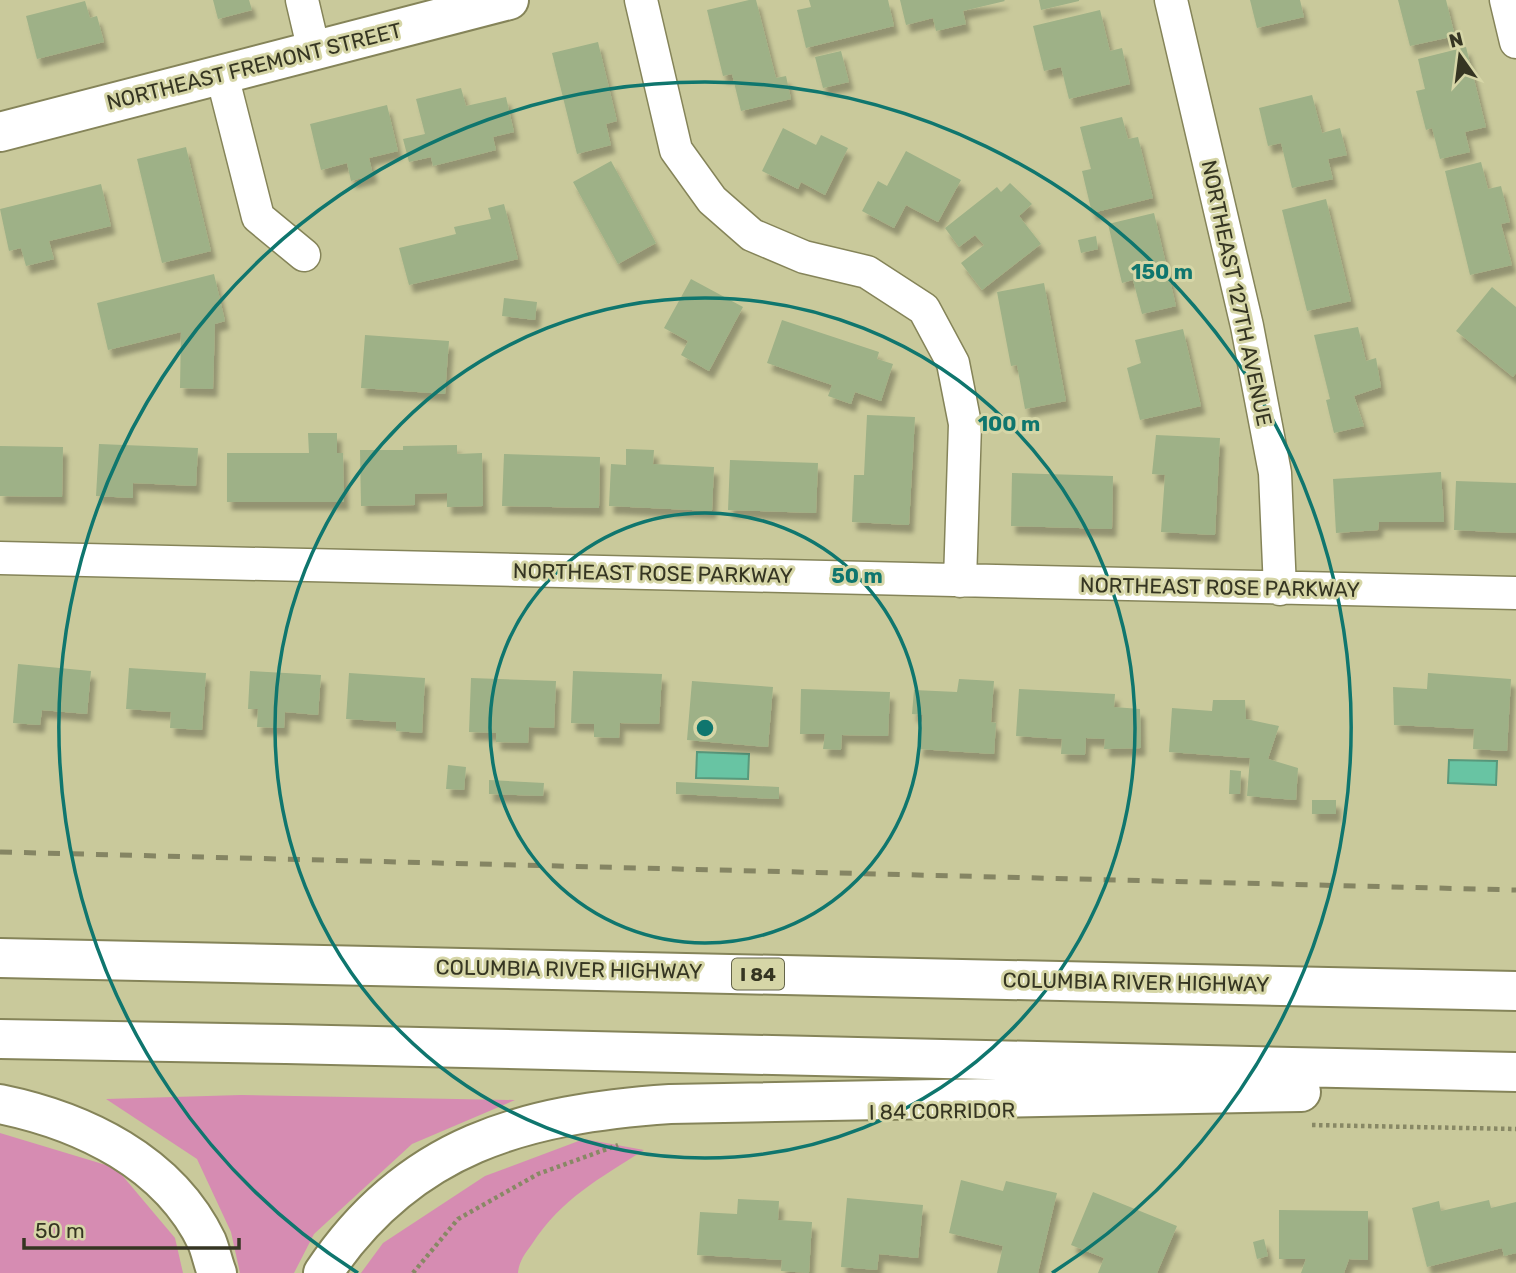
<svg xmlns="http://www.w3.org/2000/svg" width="1516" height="1273" viewBox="0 0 1516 1273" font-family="Rubik,sans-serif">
  <defs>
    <filter id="shadow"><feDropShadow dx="4.5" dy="8" stdDeviation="2" flood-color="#0004"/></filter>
  </defs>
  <rect width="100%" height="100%" fill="#c9c99b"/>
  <path fill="#d68cb2" d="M241 1095 515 1100 412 1144 314 1234 294 1273H240L231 1232 197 1159 106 1099Z
    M0 1133 116 1168 175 1238 183 1273H0Z
    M584 1139 644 1150C599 1179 562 1198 532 1244 525 1254 519 1261 518 1273H361L383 1243 485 1176Z"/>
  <path fill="#68c4a3" stroke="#59997c" stroke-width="2" d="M697 752 749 754 748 779 696 778Z
    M1449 760 1497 761 1496 785 1448 783Z"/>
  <path fill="#9eb187" filter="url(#shadow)" d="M213 0H249L252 10 218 19Z
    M749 0H756L776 78 786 76 791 99 741 111 732 74 723 76 707 10Z
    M809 0H888L894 26 806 48 797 10 811 7Z
    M900 0H1004L1005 1 963 11 966 24 936 31 933 18 906 25Z
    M1039 0H1079V1L1041 10Z
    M1250 0H1300L1304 17 1257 28Z
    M1398 0H1446L1455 36 1410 46Z
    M85 1 90 18 97 16 104 42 37 59 26 16Z
    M1100 10 1110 51 1122 48 1130 84 1069 99 1061 67 1044 71 1033 26Z
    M598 42 617 121 606 124 611 145 577 154 552 53Z
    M1466 47 1486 127 1465 132 1470 152 1440 159 1432 128 1426 130 1416 91 1425 89 1418 59Z
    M841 51 849 82 823 88 815 57Z
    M461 88 466 106 506 97 514 132 493 137 496 150 433 166 431 157 409 162 403 139 425 134 416 99Z
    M1312 95 1322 133 1340 128 1347 155 1328 159 1333 179 1292 188 1281 143 1268 146 1259 108Z
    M387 105 398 151 369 158 373 175 351 181 347 163 321 170 310 124Z
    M1122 117 1128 139 1138 137 1153 198 1092 213 1082 171 1091 169 1080 127Z
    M783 128 816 145 821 135 848 148 825 195 801 182 798 189 762 171Z
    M186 147 211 251 162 263 137 159Z
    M906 151 961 180 938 222 906 205 894 228 862 211 878 181 887 186Z
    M611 161 656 243 618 264 573 182Z
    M1481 162 1488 189 1501 186 1510 222 1501 224 1512 265 1470 275 1445 171Z
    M1010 183 1032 204 1019 216 1041 244 982 290 961 263 984 245 975 235 959 247 945 228 997 187 1001 192Z
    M101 184 111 226 49 241 54 259 26 266 21 248 9 251 0 209Z
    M1326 199 1351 301 1307 311 1282 210Z
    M504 204 518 259 409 285 399 248 456 234 454 227 491 219 488 208Z
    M1154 213 1176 306 1142 314 1133 280 1122 283 1108 224Z
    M1096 236 1098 249 1081 253 1078 240Z
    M214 274 225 321 215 324 213 389 180 388 181 332 108 350 97 303Z
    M691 279 743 307 709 371 681 355 688 341 664 328Z
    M1044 283 1066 401 1025 409 1017 365 1011 366 997 292Z
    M1492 287 1516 307V373L1513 377 1456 331Z
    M504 298 537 302 535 320 502 316Z
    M782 320 879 352 877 359 893 364 881 401 855 392 851 404 828 396 832 385 767 363Z
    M1358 327 1366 361 1376 358 1381 387 1354 396 1364 426 1334 433 1326 400 1330 399 1314 335Z
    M1183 329 1201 406 1140 420 1127 368 1141 363 1135 340Z
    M365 335 449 341 445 394 361 388Z
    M867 415 915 417 909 525 852 522 854 475H864Z
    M308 433H337V453H343L344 502H227V453H309Z
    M1156 435 1220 438 1215 535 1161 532 1165 475 1152 474Z
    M99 444 198 448 196 486 133 483V498L96 496Z
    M457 445V454L482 453 483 506 447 507V493L415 494V505L361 506 360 450H403V446Z
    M0 446 63 447 62 497 0 496Z
    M626 449 654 450 653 464 714 467 712 511 609 506 611 464 626 465Z
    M504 454 600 457 599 508 502 506Z
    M730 460 818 463 816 513 728 510Z
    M1441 472 1444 522H1379L1378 530 1336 533 1333 479Z
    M1012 473 1113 476 1112 529 1011 526Z
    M1456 481 1516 483V533L1454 530Z
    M18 664 91 671 87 714 42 710 40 725 13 723Z
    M129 668 206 673 202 730 170 728 171 712 126 709Z
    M250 671 321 675 318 715 285 712 284 728 257 727 258 709H248Z
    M573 671 662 674 659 724 620 723 619 738 594 737V724L571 723Z
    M349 673 425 678 422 733 396 731V722L346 719Z
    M1428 673 1511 679 1507 751 1473 749 1474 729 1394 725 1393 687 1427 689Z
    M471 678 556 681 554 728 529 727 528 743 496 742V733L469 732Z
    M959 679 994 681 991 722 996 723 994 754 918 749 923 715 912 714 914 690 957 692Z
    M692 681 773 687 768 747 687 740Z
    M801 689 890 692 888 736 842 735 841 750 823 749 825 734H800Z
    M1019 689 1115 694 1114 707 1140 709 1141 748 1104 749 1105 739 1086 738 1085 755 1061 754 1062 739 1016 736Z
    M1213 700H1245L1246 719 1279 726 1268 759 1298 768 1296 800 1247 796 1250 758 1169 752 1172 708 1212 711Z
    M448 765 466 767 464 790 446 789Z
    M1230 770 1241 771 1240 794H1229Z
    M489 780 544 783 543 796 489 794Z
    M676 782 779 787V799L676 794Z
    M1312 800H1336V814H1312Z
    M961 1180 1003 1191 1006 1181 1057 1193 1038 1273H997L1003 1246 949 1233Z
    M1093 1192 1177 1226 1157 1273H1098L1104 1258 1071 1245Z
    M847 1198 923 1205 918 1258 879 1254 877 1270 841 1267Z
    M738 1199 779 1201 778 1220 812 1222 809 1273 781 1271 782 1260 697 1255 700 1212 737 1214Z
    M1489 1200 1491 1208 1516 1202V1253L1504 1256 1502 1248 1427 1267 1412 1208 1439 1201 1441 1211Z
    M1279 1210 1368 1211V1260L1349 1259 1344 1273H1301L1306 1259H1279Z
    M1264 1239 1268 1256 1257 1259 1253 1242Z"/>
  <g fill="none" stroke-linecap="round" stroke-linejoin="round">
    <g stroke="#858459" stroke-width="35">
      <path id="minor" d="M302 0 314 51
        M641 0 676 150 712 200 752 235 804 257 867 272 924 309 953 363 965 424 960 581
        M1171 0 1247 326 1275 473 1280 589
        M1506 0 1516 42
        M222 75 258 217 304 255
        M0 558 1516 593"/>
    </g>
    <g stroke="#858459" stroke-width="42">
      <path id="tertiary" d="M0 132 509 0"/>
    </g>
    <g stroke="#858459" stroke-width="42">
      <path id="motorway" d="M0 958 1516 991
        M0 1039 286 1044 1516 1072
        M0 1104C83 1121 169 1162 207 1242 211 1252 213 1263 217 1273
        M323 1273C409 1144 525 1114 670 1104L1301 1092"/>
    </g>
    <path stroke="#888865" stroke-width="4.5" stroke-dasharray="3.5 3.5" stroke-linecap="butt" d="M1312 1125 1516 1129
      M413 1273 458 1219 538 1174 618 1145"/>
    <use href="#minor" stroke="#fff" stroke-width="32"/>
    <use href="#tertiary" stroke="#fff" stroke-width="38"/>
    <use href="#motorway" stroke="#fff" stroke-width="38"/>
    <path stroke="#858563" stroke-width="5" stroke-dasharray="12 12" stroke-linecap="butt" d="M0 852 1516 890"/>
  </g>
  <g fill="none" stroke="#0f766e" stroke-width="3.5">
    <circle cx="705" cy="728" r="215"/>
    <circle cx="705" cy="728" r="430"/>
    <path d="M358 1273A646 646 0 1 1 1052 1273"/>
  </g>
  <g text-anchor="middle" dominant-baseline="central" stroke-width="6" stroke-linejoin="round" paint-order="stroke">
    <rect fill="#d6d6a7" stroke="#65654a" stroke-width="2" x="732" y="958.5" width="52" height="31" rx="5"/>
    <g font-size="19" font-weight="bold" fill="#353522">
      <text x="758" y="974">I 84</text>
    </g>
    <g font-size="21" fill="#353522" stroke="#d6d6a7">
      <text transform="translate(254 66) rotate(-14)">NORTHEAST FREMONT STREET</text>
      <text transform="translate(1237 293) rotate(78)">NORTHEAST 127TH AVENUE</text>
      <text transform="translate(653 573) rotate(1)">NORTHEAST ROSE PARKWAY</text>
      <text transform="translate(1220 587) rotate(1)">NORTHEAST ROSE PARKWAY</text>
      <text transform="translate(569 969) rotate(1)">COLUMBIA RIVER HIGHWAY</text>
      <text transform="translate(1136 982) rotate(1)">COLUMBIA RIVER HIGHWAY</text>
      <text transform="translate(942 1111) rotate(-1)">I 84 CORRIDOR</text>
    </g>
  </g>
  <circle cx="705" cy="728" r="10" fill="#0f766e" stroke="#d6d6a7" stroke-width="3.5"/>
  <g font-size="21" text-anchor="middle" font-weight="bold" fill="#0f766e" stroke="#d6d6a7" stroke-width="6" stroke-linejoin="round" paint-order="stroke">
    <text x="1162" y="279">150 m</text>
    <text x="1009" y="431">100 m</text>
    <text x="857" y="583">50 m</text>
  </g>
  <g transform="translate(1460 56) rotate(346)" stroke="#d6d6a7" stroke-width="5" paint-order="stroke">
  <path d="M0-5L12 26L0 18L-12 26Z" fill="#353522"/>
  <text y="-10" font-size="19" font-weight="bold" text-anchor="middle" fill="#353522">N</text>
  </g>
  <path d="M24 1238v10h215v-10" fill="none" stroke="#353522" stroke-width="3.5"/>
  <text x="35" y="1238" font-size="21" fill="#353522" stroke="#d6d6a7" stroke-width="5" paint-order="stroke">50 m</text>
</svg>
